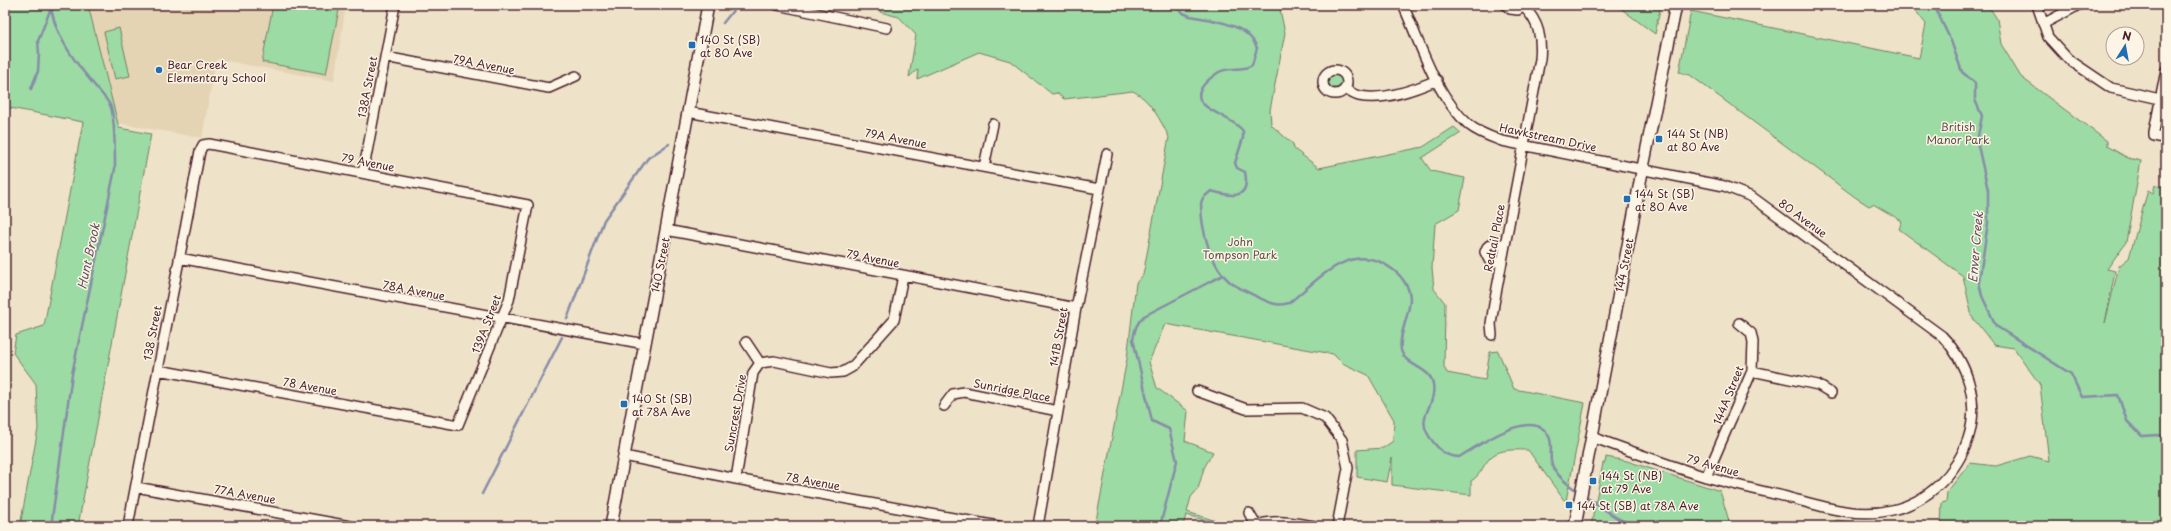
<svg xmlns="http://www.w3.org/2000/svg" width="2171" height="531" viewBox="0 0 2171 531" font-family="'Playpen Sans',sans-serif">
  <rect width="100%" height="100%" fill="#eee2c8"/>
  <filter id="ink" filterUnits="userSpaceOnUse"><feTurbulence type="fractalNoise" baseFrequency=".025" numOctaves="2"/><feDisplacementMap in="SourceGraphic" scale="8" xChannelSelector="R" yChannelSelector="G"/><feConvolveMatrix kernelMatrix="1 2 1 2 8 2 1 2 1" color-interpolation-filters="sRGB"/></filter>
  <g filter="url(#ink)">
    <path fill="#e5d4b4" d="M88 5H346L334 81 216 59 202 138 117 123Z"/>
    <path fill="#9cdba4" stroke="#737d68" d="M5 5H88L119 128 151 134 78 526H20L38 429 36 384 13 353 16 335 44 326 83 122 5 107Z
      M273 5H340L326 74 262 62Z
      M881 5H1279L1285 33 1270 110 1271 125 1293 144 1294 149 1319 168 1423 147 1454 127 1461 133 1422 158 1431 171 1465 178 1459 210 1435 224 1432 268 1434 289 1445 303 1444 367 1447 373 1485 380 1490 352 1498 351 1514 389 1585 403 1566 501 1564 500 1528 450C1516 450 1498 448 1489 459 1482 467 1481 475 1471 481V495L1392 485V458L1387 482 1357 477V450L1383 448 1393 441 1394 420 1368 375 1342 363 1333 354 1165 324 1149 362 1157 388 1188 411 1185 441 1213 452 1204 468 1198 489 1191 497 1187 512 1233 526H1227L1186 515 1183 526H1095L1127 359 1136 283 1143 275 1169 137C1160 120 1151 100 1133 91L1064 99 1057 93 1052 94 1010 61 979 52 917 79 918 69 909 77 916 35 899 17 880 12Z
      M1616 5H1654L1660 9 1655 34Z
      M1911 5H1988L1997 19 2001 44 2021 77 2107 141V146L2128 158 2141 161 2126 242 2107 269 2115 271 2105 323 2119 266 2129 258 2148 190 2153 193 2155 185 2166 188V526H1941L1942 503 1946 502 1947 492 1970 463 1996 466 2030 456 2049 461 2040 385 2014 348 1994 345 1972 317 1963 276 1899 229 1902 221 1873 204 1869 206 1855 197 1690 75 1679 72 1691 11 1919 58 1926 24Z
      M119 28 130 76 115 79 104 32Z
      M1328 81a7 7 0 1 1 14 0a7 7 0 1 1-14 0Z
      M1606 457 1627 461 1720 491 1729 521 1734 526H1591L1603 463H1605Z
      M1837 520 1864 524 1865 526H1826Z"/>
    <g fill="none" stroke-linecap="round" stroke-linejoin="round">
      <path stroke="#878ca7" stroke-width="2.5" d="M1173 5 1183 13 1190 16C1211 20 1248 23 1257 48L1252 65C1242 72 1229 66 1219 72 1168 106 1230 112 1243 131V138L1235 163 1237 168 1245 172C1251 202 1229 196 1211 191L1203 198 1201 203C1201 229 1210 265 1230 282 1238 288 1248 292 1257 297 1268 302 1277 307 1289 303 1319 279 1352 239 1392 269 1401 275 1410 287 1410 299 1410 314 1398 335 1401 350 1405 367 1430 366 1433 384 1437 410 1411 416 1434 443 1442 453 1447 456 1459 457 1478 446 1537 403 1550 439 1552 446 1550 454 1551 461 1553 473 1569 486 1579 492
        M1934 5 1951 41 1962 72 1975 83V100L1982 116 1977 141 1988 190V223L1979 282 1982 296 1996 326 2071 374 2082 397 2118 395 2127 421 2142 436 2159 435 2166 439
        M723 23 735 8
        M31 89 38 71 39 54 38 41 51 8
        M567 319 604 220 648 158 669 144
        M482 494 562 337
        M1583 495 1617 518 1634 526
        M51 526 72 374 115 169C115 157 115 115 110 105 105 96 97 89 91 81 74 61 53 32 51 5
        M1160 526 1177 461 1169 429 1152 421 1133 339C1135 330 1136 323 1144 316L1223 275"/>
      <g stroke="#4a1f2b" stroke-width="12">
        <path id="minor" d="M777 5 887 28
          M1403 5C1421 45 1435 95 1469 125 1479 133 1491 137 1502 141L1724 186 1752 197 1942 336C1968 363 1980 402 1968 439 1957 473 1928 502 1892 510 1855 519 1818 505 1783 496 1757 490 1731 484 1706 477 1668 465 1630 451 1592 437
          M1506 5 1510 9 1518 10 1526 5
          M2037 5 2048 37 2068 59 2111 88 2160 99
          M2043 24 2079 5
          M385 57 549 88 576 76
          M2166 70 2154 132V136L2166 139
          M1323 82a12 12 0 1 1 24 0a12 12 0 1 1-24 0Z
          M1345 89C1349 91 1354 95 1359 96 1384 101 1414 90 1437 80
          M688 112 1099 189
          M984 167 993 124
          M363 173 395 5
          M666 230 1076 308
          M179 258 645 344
          M1502 263 1489 260 1485 252C1488 241 1496 244 1505 245
          M1492 335 1491 324 1494 304 1540 59C1542 38 1539 22 1524 7
          M746 342 760 363
          M1752 371 1818 385 1831 393
          M1197 391 1246 409 1302 408 1325 418 1342 440 1348 468 1337 526
          M944 406 953 394 964 392 1058 411
          M624 456 736 479 998 526
          M1706 477 1752 371 1753 342 1751 333 1739 323
          M736 479 753 373 760 363 774 361 831 373 843 372 852 367 894 320 903 276
          M136 487 350 526
          M1249 513 1256 525
          M128 526 200 151 203 145 209 144 528 205 509 300 458 425 158 370
          M1038 526 1076 308 1107 154
          M1254 526C1274 519 1294 522 1314 526"/>
      </g>
      <g stroke="#4a1f2b" stroke-width="14">
        <path id="major" d="M611 526 708 5
          M1575 526 1640 182 1676 5"/>
      </g>
      <use href="#minor" stroke="#fcf5e5" stroke-width="9"/>
      <use href="#major" stroke="#fcf5e5" stroke-width="11"/>
    </g>
  </g>
  <g fill="#1f6fb2" stroke="#fcf5e5" stroke-width="1.5">
    <rect x="688" y="41" width="8" height="8" rx="2"/>
    <circle cx="159" cy="70" r="4"/>
    <rect x="1655" y="135" width="8" height="8" rx="2"/>
    <rect x="1623" y="195" width="8" height="8" rx="2"/>
    <rect x="620" y="400" width="8" height="8" rx="2"/>
    <rect x="1589" y="477" width="8" height="8" rx="2"/>
    <rect x="1565" y="501" width="8" height="8" rx="2"/>
  </g>
  <g text-anchor="middle" dominant-baseline="central" stroke-width="3" stroke-linejoin="round" paint-order="stroke">
    <g font-size="11" fill="#4a1f2b" stroke="#fcf5e5" text-anchor="start">
      <text x="700" y="39">140 St (SB)<tspan x="700" dy="13">at 80 Ave</tspan></text>
      <text x="167" y="64">Bear Creek<tspan x="167" dy="13">Elementary School</tspan></text>
      <text x="1667" y="133">144 St (NB)<tspan x="1667" dy="13">at 80 Ave</tspan></text>
      <text x="1635" y="193">144 St (SB)<tspan x="1635" dy="13">at 80 Ave</tspan></text>
      <text x="632" y="398">140 St (SB)<tspan x="632" dy="13">at 78A Ave</tspan></text>
      <text x="1601" y="475">144 St (NB)<tspan x="1601" dy="13">at 79 Ave</tspan></text>
      <text x="1577" y="505">144 St (SB) at 78A Ave</text>
    </g>
    <g font-size="11" fill="#4a1f2b" stroke="#fcf5e5">
      <text transform="translate(484 64) rotate(11)">79A Avenue</text>
      <text transform="translate(367 87) rotate(-79)">138A Street</text>
      <text transform="translate(1548 137) rotate(12)">Hawkstream Drive</text>
      <text transform="translate(896 138) rotate(11)">79A Avenue</text>
      <text transform="translate(368 162) rotate(11)">79 Avenue</text>
      <text transform="translate(1803 218) rotate(36)">80 Avenue</text>
      <text transform="translate(1494 238) rotate(-79)">Redtail Place</text>
      <text transform="translate(873 258) rotate(11)">79 Avenue</text>
      <text transform="translate(660 265) rotate(-79)">140 Street</text>
      <text transform="translate(1624 265) rotate(-79)">144 Street</text>
      <text transform="translate(414 290) rotate(11)">78A Avenue</text>
      <text transform="translate(486 324) rotate(-69)">139A Street</text>
      <text transform="translate(152 333) rotate(-79)">138 Street</text>
      <text transform="translate(1058 337) rotate(-80)">141B Street</text>
      <text transform="translate(310 386) rotate(10)">78 Avenue</text>
      <text transform="translate(1012 390) rotate(11)">Sunridge Place</text>
      <text transform="translate(1728 395) rotate(-68)">144A Street</text>
      <text transform="translate(735 413) rotate(-80)">Suncrest Drive</text>
      <text transform="translate(1713 465) rotate(16)">79 Avenue</text>
      <text transform="translate(813 481) rotate(10)">78 Avenue</text>
      <text transform="translate(245 494) rotate(10)">77A Avenue</text>
    </g>
    <g font-size="11" fill="#5e4e49" stroke="#fcf5e5">
      <text x="1958" y="126">British<tspan x="1958" dy="13">Manor Park</tspan></text>
      <text x="1240" y="241">John<tspan x="1240" dy="13">Tompson Park</tspan></text>
    </g>
    <g font-size="12" font-style="italic" fill="#634c5e" stroke="#fcf5e5">
      <text transform="translate(1975 247) rotate(-85)">Enver Creek</text>
      <text transform="translate(88 256) rotate(-78)">Hunt Brook</text>
    </g>
  </g>
  <rect width="2171" height="531" fill="none" stroke="#fcf5e5" stroke-width="20"/>
  <rect x="10" y="10" width="2151" height="511" fill="none" stroke="#4a1f2b" stroke-width="1.5" filter="url(#ink)"/>
  <g transform="translate(2125 46) rotate(11)"><circle r="19" fill="#fcf5e5" stroke="#b59f9b"/>
  <path d="M0-3L7 15L0 10L-7 15Z" fill="#1f6fb2"/>
  <text y="-6" font-size="11" font-weight="bold" text-anchor="middle" fill="#4a1f2b">N</text>
  </g>
</svg>
